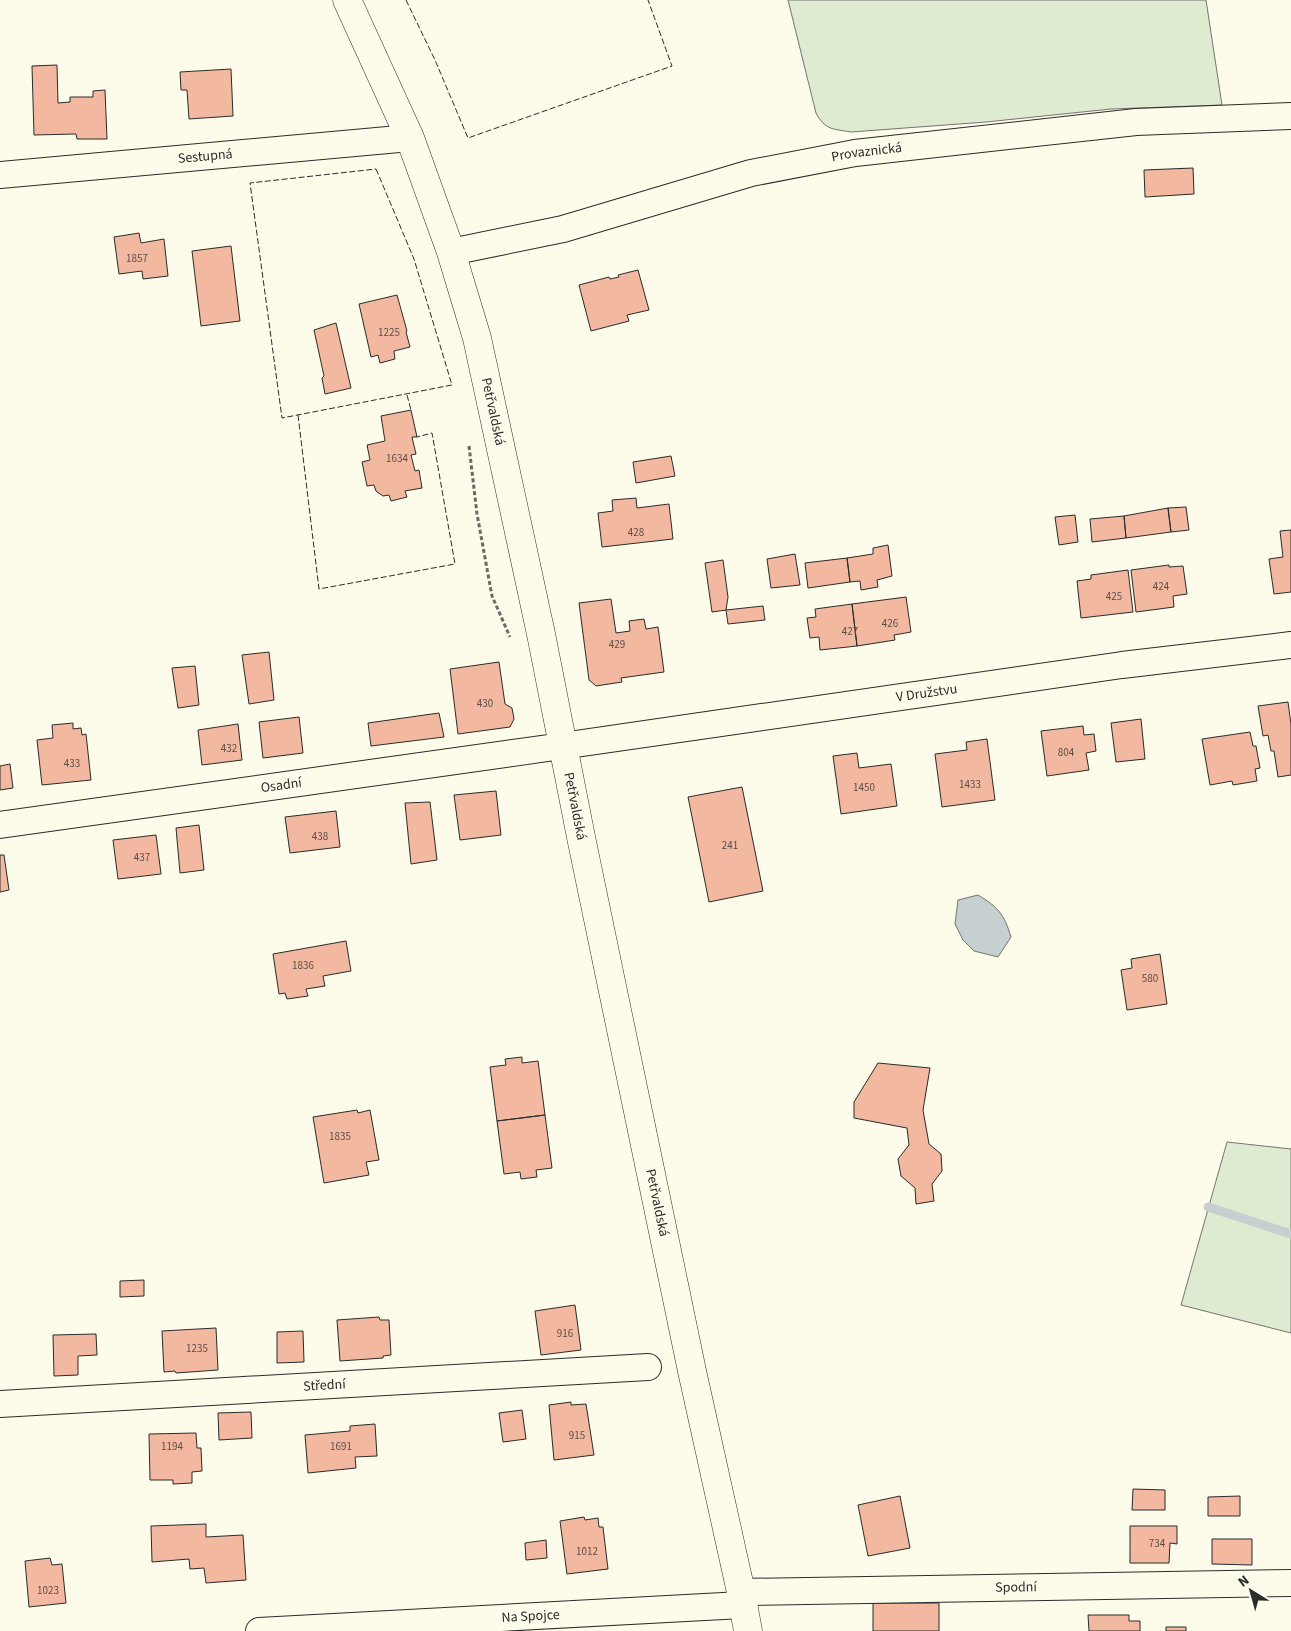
<svg xmlns="http://www.w3.org/2000/svg" width="1291" height="1631" viewBox="0 0 1291 1631" font-family="'Source Sans 3',sans-serif">
  <rect width="100%" height="100%" fill="#fdfbea"/>
  <path fill="#deebd1" stroke="#74746e" d="M788 0H1206L1222 105 1111 109 986 122 851 132C833 129 825 130 816 113Z
    M1227 1142 1291 1149V1333L1181 1305Z"/>
  <path fill="#c7d0d0" stroke="#74746e" d="M978 895C998 907 1004 914 1011 937L998 957 974 951 963 940 955 924 958 900Z"/>
  <g fill="none" stroke-linecap="round" stroke-linejoin="round">
    <path stroke="#c7d0d0" stroke-width="9" d="M1208 1207 1291 1234"/>
  </g>
  <path fill="#f2b8a0" stroke="#2b2b2b" d="M57 65 58 103 70 102V97H93V91L105 90 107 139H77L76 134 34 135 32 66Z
    M231 69 233 116 189 119 187 90H181L180 72Z
    M1193 168 1194 194 1145 197 1144 170Z
    M139 233 141 243 164 239 168 276 143 279 142 271 119 274 114 237Z
    M231 246 240 321 201 326 192 251Z
    M638 270 649 310 627 315 629 321 591 331 579 285 609 277 610 279 619 277 618 275Z
    M397 295 407 331 406 332 410 347 394 351 395 359 380 363 378 355 371 357 359 304Z
    M336 323 351 388 325 394 322 378 324 376 314 330Z
    M411 410 417 437H412L416 454 411 455 415 471 419 470 422 488 405 491 407 497 391 501 389 495 383 496 376 491 374 485 367 486 362 462 370 460 367 445 385 441 381 416Z
    M671 456 675 476 636 483 633 462Z
    M636 498 637 508 669 504 673 539 602 547 598 513 613 511 612 500Z
    M1186 507 1189 530 1171 532 1168 508Z
    M1168 508 1171 532 1126 538 1124 516Z
    M1075 515 1078 542 1059 545 1055 517Z
    M1124 516 1126 538 1092 542 1090 519Z
    M1291 530V592L1274 594 1269 559 1283 557 1280 531Z
    M888 545 892 576 877 580 878 587 861 590 860 581 850 582 847 558 873 554V548Z
    M795 554 800 585 771 588 767 559Z
    M847 558 850 582 808 588 805 563Z
    M723 560 728 597 726 610 712 612 705 563Z
    M1169 565V567L1183 566 1187 594 1173 596 1174 607 1136 612 1131 570Z
    M1128 570 1133 612 1081 618 1077 581 1091 579V575Z
    M906 597 911 632 894 635 895 640 857 646 852 604Z
    M611 599 616 633 630 631 629 621 644 619 646 629 658 627 664 672 621 678 622 682 596 686 589 680 579 603Z
    M852 604 857 646 820 650 819 637 810 638 807 618 816 617 815 609Z
    M763 606 765 620 728 624 726 610Z
    M269 652 274 700 249 704 242 655Z
    M499 662 505 704 512 708 514 719 510 727 458 734 450 669Z
    M195 666 199 705 178 708 172 668Z
    M1288 702 1291 724V775L1278 777 1274 751H1271L1268 735 1263 736 1258 706Z
    M439 713 444 737 371 746 368 723Z
    M299 717 303 753 263 758 259 722Z
    M1141 719 1145 759 1116 762 1111 723Z
    M73 723V729L81 728 82 735 86 734 91 780 42 785 37 740 53 738 52 725Z
    M238 724 242 760 202 765 198 730Z
    M1083 726 1084 735 1094 734 1096 751 1086 753 1089 770 1047 776 1041 731Z
    M1250 732 1253 746H1256L1260 768 1255 769 1257 781 1233 785 1232 781 1210 785 1202 739Z
    M987 739 995 800 942 807 935 754 967 750 966 742Z
    M857 753 859 768 891 764 897 806 841 814 833 756Z
    M10 764 13 788 0 790V766Z
    M742 787 763 891 709 902 688 797Z
    M496 791 501 835 460 840 454 795Z
    M430 802 437 860 411 864 405 803Z
    M336 811 340 847 290 853 285 817Z
    M199 825 204 870 180 873 176 828Z
    M156 835 161 874 118 879 113 840Z
    M0 855H4L9 890 0 892Z
    M346 941 351 971 323 976 325 986 306 989 308 996 287 999 285 993 279 994 273 954Z
    M1160 954 1167 1004 1127 1010 1121 970 1132 968 1131 959Z
    M522 1057V1063L538 1061 545 1115 497 1121 490 1067 506 1065 505 1059Z
    M878 1063 930 1068 923 1110 929 1144 941 1154 942 1171 932 1184 934 1201 916 1204 915 1188 901 1176 898 1159 909 1145 907 1128 854 1118V1102Z
    M357 1110 358 1113 370 1110 379 1160 366 1162 369 1175 324 1183 313 1117Z
    M545 1115 552 1168 536 1170 537 1177 521 1179 520 1172 504 1174 497 1121Z
    M144 1280V1296L120 1297V1281Z
    M575 1305 581 1350 541 1355 535 1311Z
    M379 1317 380 1320H389L391 1355 383 1356V1358L340 1361 337 1320Z
    M216 1328 218 1370 176 1373 175 1371 164 1372 162 1331Z
    M303 1331 304 1362 277 1363V1332Z
    M96 1334 97 1355 78 1356V1375L54 1376 53 1335Z
    M571 1402V1405L586 1404 594 1455 554 1460 549 1405Z
    M522 1410 526 1439 503 1442 499 1413Z
    M251 1412 252 1438 219 1440 218 1413Z
    M375 1424 377 1456 355 1457 356 1468 308 1473 305 1435 350 1431V1426Z
    M196 1433 197 1448H201L202 1471 192 1472V1483L173 1484V1480H150L149 1434Z
    M1133 1489 1165 1490V1510H1132Z
    M900 1496 910 1548 868 1556 858 1505Z
    M1240 1496V1516H1208V1497Z
    M584 1517 585 1520 598 1518 599 1527H603L608 1569 567 1574 560 1521Z
    M206 1524V1537L243 1535 246 1580 206 1583 204 1568 190 1569 189 1559 152 1562 151 1526Z
    M1130 1526H1177V1544L1170 1543 1169 1563H1130Z
    M1212 1539H1252V1565L1212 1564Z
    M546 1540 547 1558 526 1560 525 1543Z
    M50 1558 52 1565 62 1564 66 1603 29 1607 25 1561Z
    M873 1603H939V1631H873Z
    M1088 1615H1129V1621H1140V1631H1089Z
    M1166 1627H1186V1631H1166Z"/>
  <g fill="none" stroke-linecap="round" stroke-linejoin="round">
    <g stroke="#2b2b2b" stroke-width="28">
      <g id="minor">
        <path id="s1" d="M0 175 410 138"/>
        <path id="s2" d="M451 252 563 229 751 173 855 153 1136 122 1291 116"/>
        <path id="s3" d="M0 825 541 749 1122 665 1291 645"/>
        <path id="s4" d="M0 1404 648 1367"/>
        <path id="s5" d="M741 1592 1291 1583"/>
        <path id="s6" d="M259 1631 742 1605"/>
      </g>
    </g>
    <g stroke="#2b2b2b" stroke-width="29">
      <g id="secondary">
        <path id="s7" d="M347 0 410 138 451 252 477 338 541 634 582 842 692 1371 741 1592 748 1631"/>
      </g>
    </g>
    <path stroke="#6a6964" stroke-width="3" stroke-dasharray="4 2.5" stroke-linecap="butt" d="M469 446 477 514 492 596 510 637"/>
    <use href="#minor" stroke="#fdfbea" stroke-width="26"/>
    <use href="#secondary" stroke="#fdfbea" stroke-width="28"/>
    <path stroke="#2b2b2b" stroke-width="1" stroke-dasharray="6 2.5" stroke-linecap="butt" d="M406 0 435 60 468 138 672 66 648 0
      M376 169 414 259 452 385 282 418 250 183Z
      M407 395 411 410
      M298 415 319 589 455 564 432 433 417 437"/>
  </g>
  <g text-anchor="middle" dominant-baseline="central" stroke-width="4" stroke-linejoin="round" paint-order="stroke">
    <g font-size="11" fill="#5d4e48">
      <text x="137" y="258">1857</text>
      <text x="389" y="332">1225</text>
      <text x="397" y="458">1634</text>
      <text x="636" y="532">428</text>
      <text x="1161" y="586">424</text>
      <text x="1114" y="596">425</text>
      <text x="890" y="623">426</text>
      <text x="850" y="631">427</text>
      <text x="617" y="644">429</text>
      <text x="485" y="703">430</text>
      <text x="229" y="748">432</text>
      <text x="1066" y="752">804</text>
      <text x="72" y="763">433</text>
      <text x="970" y="784">1433</text>
      <text x="864" y="787">1450</text>
      <text x="320" y="836">438</text>
      <text x="730" y="845">241</text>
      <text x="142" y="857">437</text>
      <text x="303" y="965">1836</text>
      <text x="1150" y="978">580</text>
      <text x="340" y="1136">1835</text>
      <text x="565" y="1333">916</text>
      <text x="197" y="1348">1235</text>
      <text x="577" y="1435">915</text>
      <text x="172" y="1446">1194</text>
      <text x="341" y="1446">1691</text>
      <text x="1157" y="1543">734</text>
      <text x="587" y="1551">1012</text>
      <text x="48" y="1590">1023</text>
    </g>
    <g font-size="14" fill="#2b2b2b" stroke="#fdfbea">
      <text stroke="none"><textPath href="#s2" startOffset="428">Provaznická</textPath></text>
      <text stroke="none"><textPath href="#s1" startOffset="206">Sestupná</textPath></text>
      <text stroke="none"><textPath href="#s7" startOffset="438">Petřvaldská</textPath></text>
      <text stroke="none"><textPath href="#s3" startOffset="936">V Družstvu</textPath></text>
      <text stroke="none"><textPath href="#s3" startOffset="284">Osadní</textPath></text>
      <text stroke="none"><textPath href="#s7" startOffset="841">Petřvaldská</textPath></text>
      <text stroke="none"><textPath href="#s7" startOffset="1246">Petřvaldská</textPath></text>
      <text stroke="none"><textPath href="#s4" startOffset="325">Střední</textPath></text>
      <text stroke="none"><textPath href="#s5" startOffset="275">Spodní</textPath></text>
      <text stroke="none"><textPath href="#s6" startOffset="272">Na Spojce</textPath></text>
    </g>
  </g>
  <g transform="translate(1251 1591) rotate(323)" stroke="#fdfbea" stroke-width="4" paint-order="stroke">
  <path d="M0-4L9 19L0 12L-9 19Z" fill="#2b2b2b"/>
  <text y="-8" font-size="14" font-weight="bold" text-anchor="middle" fill="#2b2b2b">N</text>
  </g>
</svg>
